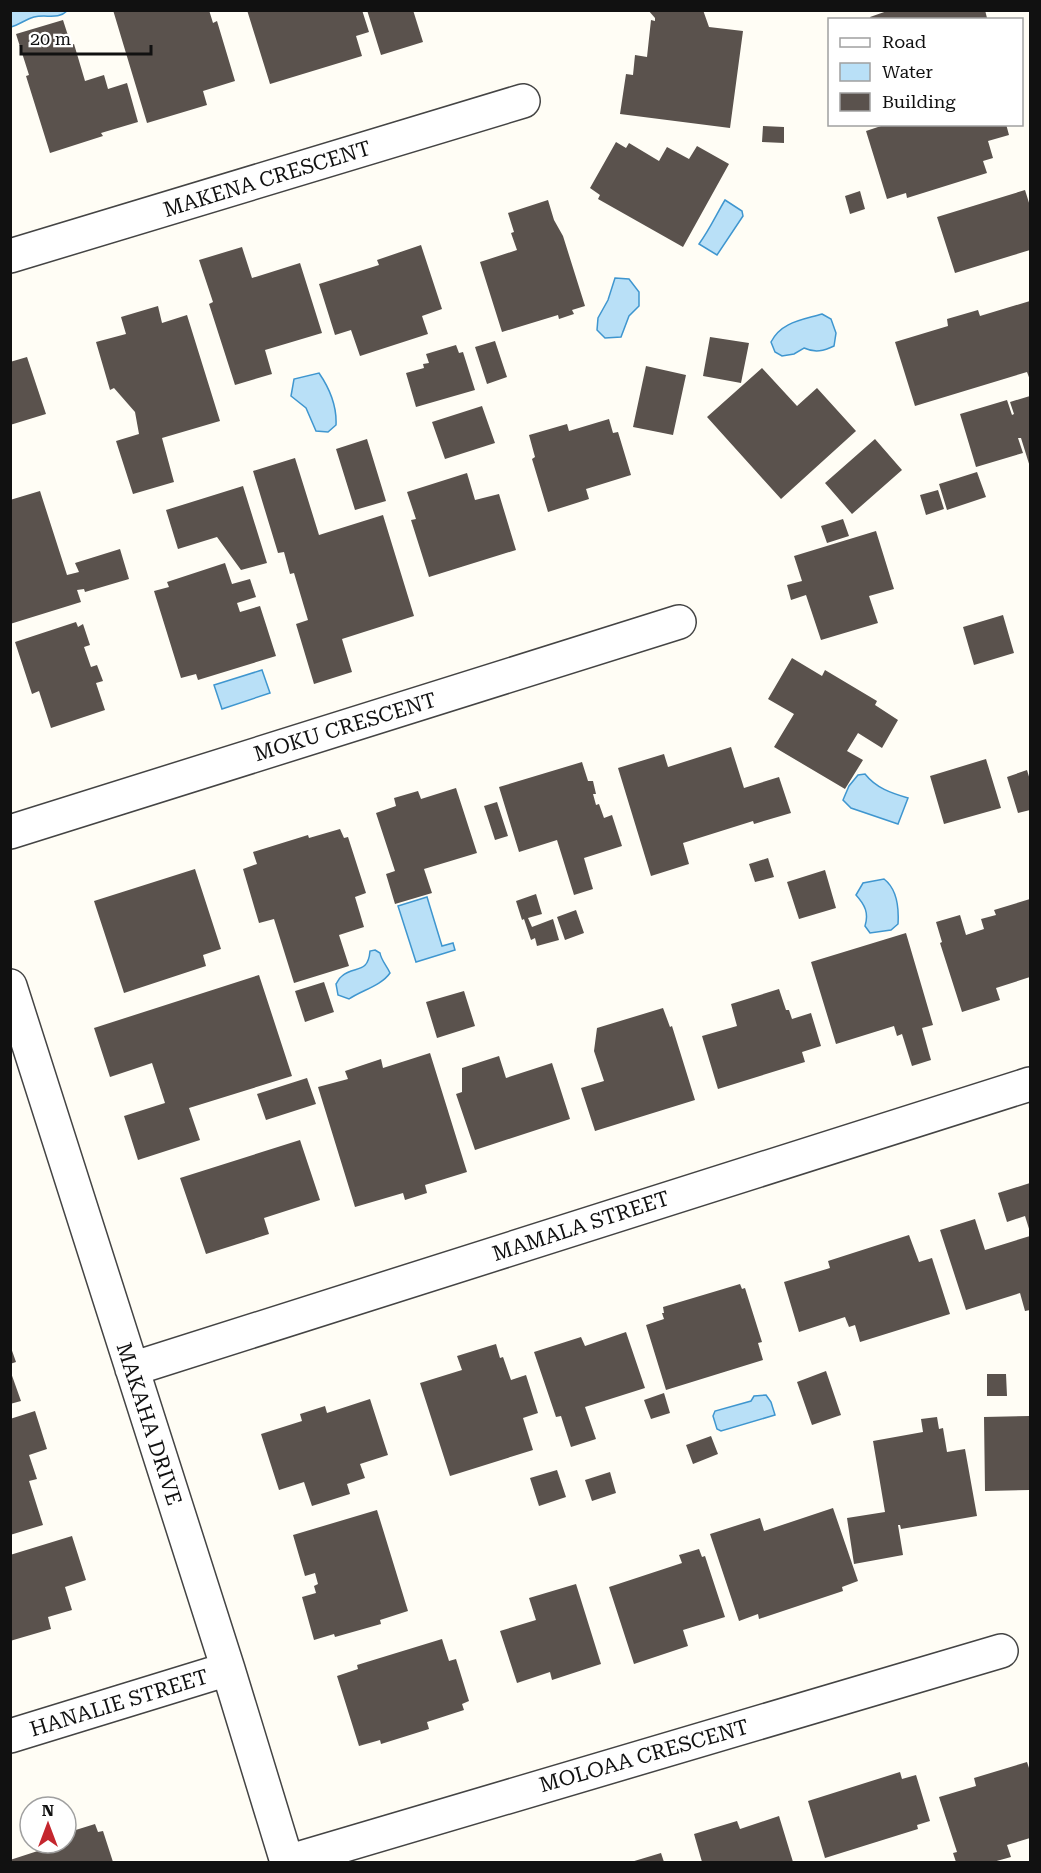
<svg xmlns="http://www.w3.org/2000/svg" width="1041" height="1873" viewBox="0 0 1041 1873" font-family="'Roboto Serif',serif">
  <rect width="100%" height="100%" fill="#fffdf5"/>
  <path fill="#b9e0f7" stroke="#3f96cf" stroke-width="1.5" d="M10 11 11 10 67 11C58 20 46 14 34 17 26 19 19 25 11 27Z
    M725 200 742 211 743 216 717 255 699 244C710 229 716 215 725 200Z
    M615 278 629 279 639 292V306L629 316 621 337 605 338 597 330 598 318 608 300Z
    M822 314 831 319 836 333 834 346C824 351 815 353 804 348L794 354 782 356 775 352 771 342C781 322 802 320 822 314Z
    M319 373C330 389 337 405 336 425L328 432 316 431 306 408 291 396 294 379Z
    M262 670 270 693 222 709 214 685Z
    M865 774C876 788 891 793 908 798L898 824 851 808 843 800 849 786 858 775Z
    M884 879C897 889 899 908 898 924L891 930 870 933 865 926C869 913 865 905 856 895L863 883Z
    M427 897 442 946 453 943 455 950 416 962 398 906Z
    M375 950 380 953C381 960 387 966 390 973 381 986 362 990 349 999L338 995 336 984C338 981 339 978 342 976 354 965 368 975 370 951Z
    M766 1395 771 1402 775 1415 721 1431 717 1429 713 1416 715 1411 751 1401 754 1396Z"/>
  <path fill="#5a524d" d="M113 10H209L213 23 217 21 235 81 203 91 207 105 147 123Z
    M247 10H362L369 32 356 36 362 56 270 84Z
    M367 10H413L423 42 381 55Z
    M648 10H703L709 27 743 31 730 128 620 114 626 74 633 75 635 55 647 57 651 20 655 21V18Z
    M890 10H985L987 18 980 20H871L870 17Z
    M63 20 71 45 74 44 85 81 104 75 108 89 127 83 138 122 101 133 103 136 50 153 26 76 29 75 16 34Z
    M887 124H1006L1009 135 988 141 993 158 983 161 987 173 907 198 906 193 887 199 866 131Z
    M763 126 784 127V143L762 142Z
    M616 142 626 148 629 143 659 161 667 147 689 159 697 146 729 164 683 247 598 199 600 195 590 188Z
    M1025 190 1030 206V250L955 273 937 217Z
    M860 191 865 209 850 214 845 196Z
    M548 200 554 220 563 236 585 306 572 310 574 314 559 319 558 315 502 332 480 262 517 250 511 233 514 232 508 213Z
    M421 245 442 309 422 316 428 334 360 356 351 330 335 335 319 284 379 265 377 260Z
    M242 247 252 278 300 263 322 333 265 350 272 374 235 385 209 304 213 302 199 260Z
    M1030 301V380L1027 372 915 406 895 342 948 326 947 319 978 310 980 316Z
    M158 306 162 323 187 315 220 421 162 438 174 482 133 494 116 441 139 434 135 412 114 388 110 390 96 342 126 334 121 317Z
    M710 337 749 343 741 383 703 376Z
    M495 341 507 377 487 384 475 347Z
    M456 345 459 353 463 352 475 390 416 407 406 373 424 368 423 364 429 363 426 354Z
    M27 357 46 414 10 425V362Z
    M646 366 686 375 673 435 633 427Z
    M762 368 797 406 817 388 856 431 781 499 707 417Z
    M1030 396V467L1021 438H1018L1023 453 976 467 960 414 1007 400 1012 415 1014 414 1010 402Z
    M482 406 495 443 445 459 432 422Z
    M609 419 613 433 618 432 631 475 586 489 589 499 548 512 532 459 535 457 529 435 567 424 569 431Z
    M367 439 386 501 355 510 336 449Z
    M875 439 902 470 852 514 825 483Z
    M295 458 319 535 383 515 414 616 342 639 352 672 314 684 296 624 308 620 294 573 290 574 284 552 278 553 253 471Z
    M977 472 986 497 947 510 939 484Z
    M467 473 475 500 499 494 516 550 429 577 411 520 416 519 407 492Z
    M243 486 267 563 241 570 217 537 178 549 166 510Z
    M938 490 944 509 926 515 920 495Z
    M40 491 67 575 79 572 75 563 120 549 129 579 85 592 84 589 77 590 81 602 10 624V500Z
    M843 519 849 536 827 543 821 526Z
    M876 531 894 589 869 596 878 623 821 640 806 595 791 600 787 585 802 581 794 556Z
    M225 563 232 584 250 579 256 597 237 603 240 612 260 606 276 656 198 680 196 674 181 678 154 591 169 587 167 582Z
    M1003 615 1014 653 974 665 963 627Z
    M76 622 78 627 83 624 90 645 84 647 91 667 97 665 103 681 96 683 105 710 51 728 39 691 32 694 15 642Z
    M792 658 822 676 825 670 877 701 875 705 898 720 882 748 858 733 847 751 863 760 845 789 774 747 794 714 768 699Z
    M731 747 744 788 779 777 791 813 754 824 753 821 683 843 689 864 651 876 618 768 664 754 668 767Z
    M986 759 1001 808 944 824 930 776Z
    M582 762 588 781H593L596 794H593L596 805 599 804 604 818 612 815 622 846 584 858 593 889 574 895 557 840 519 852 499 787Z
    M1027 770 1030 780V810L1018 813 1007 777Z
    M456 788 477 853 424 869 432 893 395 904 386 874 395 871 376 813 396 806 394 798 418 791 421 799Z
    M497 802 508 836 495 840 484 806Z
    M340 829 344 838 348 837 366 893 355 897 364 927 339 935 349 966 294 983 274 919 259 923 243 869 257 864 253 852 308 835 309 838Z
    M768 858 774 877 755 882 749 864Z
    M195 869 221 949 203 955 206 966 124 993 94 901Z
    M825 870 836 908 799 919 787 882Z
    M536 894 542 914 528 918 532 927 553 919 559 940 537 946 535 938 531 940 524 919 522 920 516 901Z
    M1030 899V977L996 988 1000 1000 962 1012 940 943 942 942 936 922 960 915 966 935 984 929 981 919 996 915 994 910Z
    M576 910 584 933 565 940 557 917Z
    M906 933 933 1025 922 1028 931 1060 912 1066 902 1034 897 1036 894 1026 836 1044 811 962Z
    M259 975 292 1076 189 1108 200 1140 138 1160 124 1116 165 1103 152 1063 110 1077 94 1028Z
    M324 982 334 1012 305 1022 295 991Z
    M779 989 786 1010H789L792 1019 811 1013 821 1046 802 1052 805 1062 718 1089 702 1036 737 1026 731 1004Z
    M464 991 475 1026 437 1038 426 1002Z
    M663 1008 670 1027 672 1026 695 1100 595 1131 581 1088 604 1081 594 1051 597 1028Z
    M430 1053 467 1172 425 1185 427 1193 405 1200 403 1193 355 1207 318 1087 348 1079 345 1071 381 1059 383 1068Z
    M499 1056 506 1078 552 1063 570 1119 475 1150 456 1094 462 1092V1068Z
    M307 1078 316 1104 266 1120 257 1094Z
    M300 1140 320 1200 264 1218 269 1234 206 1254 180 1178Z
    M1030 1183V1232L1025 1216 1007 1222 998 1193Z
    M975 1219 985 1250 1030 1236V1310L1025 1311 1020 1293 966 1310 940 1230Z
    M909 1235 919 1262 932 1258 950 1314 860 1342 855 1325 849 1327 845 1317 799 1332 784 1282 830 1268 828 1261Z
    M740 1284 742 1289 745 1288 762 1342 758 1343 763 1360 666 1390 646 1325 664 1319 662 1313H664L663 1307Z
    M626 1332 645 1388 585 1407 596 1439 571 1447 561 1416 556 1417 534 1352 581 1337 585 1346Z
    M496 1344 500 1358 503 1357 511 1380 526 1375 538 1413 523 1418 533 1450 450 1476 420 1383 462 1370 457 1356Z
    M10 1345 16 1362 10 1364Z
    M10 1370 21 1401 10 1404Z
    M826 1371 841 1415 812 1425 797 1382Z
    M987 1374H1006L1007 1396H987Z
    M664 1393 670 1413 651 1419 644 1400Z
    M370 1399 388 1455 360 1464 365 1478 347 1484 350 1494 312 1506 304 1482 279 1490 261 1434 302 1421 300 1414 325 1406 327 1413Z
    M35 1411 47 1449 29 1455 37 1479 29 1481 43 1525 10 1535V1419Z
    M1030 1416V1490L985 1491 984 1417Z
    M937 1417 939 1429 943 1428 947 1452 965 1449 977 1516 901 1529 900 1525H898L903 1555 854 1564 847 1518 885 1512 873 1441 923 1432 921 1419Z
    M711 1436 718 1454 693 1464 686 1445Z
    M557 1470 566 1497 539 1506 530 1478Z
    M610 1472 616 1493 592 1501 585 1480Z
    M833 1508 858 1581 842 1587 843 1591 759 1619 758 1614 739 1621 710 1534 760 1518 764 1531Z
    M377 1510 408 1611 380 1620 381 1624 335 1637 334 1634 314 1640 302 1597 316 1593 314 1586 318 1584 315 1573 305 1576 293 1535Z
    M72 1536 86 1580 65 1587 72 1610 48 1617 51 1629 10 1641V1555Z
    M699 1549 702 1557 705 1556 725 1617 683 1630 688 1646 634 1664 609 1587 682 1563 679 1555Z
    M576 1584 601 1664 552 1680 550 1672 517 1683 500 1631 536 1620 529 1598Z
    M442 1639 449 1661 456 1659 469 1701 462 1704 464 1710 427 1722 429 1729 381 1744 380 1740 359 1746 337 1676 358 1669 357 1665Z
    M1027 1762 1030 1771V1838L1007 1845 1011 1857 993 1862H956L953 1853 957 1852 939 1797 976 1786 974 1778Z
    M900 1772 902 1779 916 1775 930 1821 917 1825 918 1829 825 1858 808 1801Z
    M779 1816 793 1862H702L694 1834 737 1821 740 1829Z
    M95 1824 98 1832 103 1831 113 1862H10V1860L47 1848 46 1843H66V1833Z
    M661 1853 664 1862H631Z"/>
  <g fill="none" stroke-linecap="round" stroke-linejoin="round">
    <g stroke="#444" stroke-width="36">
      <path id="street" d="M10 256 523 101
        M10 832 679 622
        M10 986 228 1669 287 1862
        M132 1369 1030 1084
        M10 1736 228 1669
        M287 1862 1001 1651"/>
    </g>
    <use href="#street" stroke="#fff" stroke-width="33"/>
  </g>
  <g text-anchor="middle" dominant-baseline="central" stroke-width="6" stroke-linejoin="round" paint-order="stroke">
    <g font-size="21" fill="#111" stroke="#fff">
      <text transform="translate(267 179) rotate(-17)">MAKENA CRESCENT</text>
      <text transform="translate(345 727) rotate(-17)">MOKU CRESCENT</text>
      <text transform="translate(581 1226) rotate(-18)">MAMALA STREET</text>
      <text transform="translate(149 1424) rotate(72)">MAKAHA DRIVE</text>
      <text transform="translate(119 1703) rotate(-17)">HANALIE STREET</text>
      <text transform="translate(644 1756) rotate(-16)">MOLOAA CRESCENT</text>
    </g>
  </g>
  <rect width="1041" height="1873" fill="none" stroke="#111111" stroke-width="24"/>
  <rect x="828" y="18" width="195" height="108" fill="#ffffff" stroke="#a0a0a0" stroke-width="1.5"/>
  <rect x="840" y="38" width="30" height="9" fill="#ffffff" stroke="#a0a0a0" stroke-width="1.5"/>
  <text x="882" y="48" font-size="18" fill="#111111">Road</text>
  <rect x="840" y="63" width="30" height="18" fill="#b9e0f7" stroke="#a0a0a0" stroke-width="1.5"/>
  <text x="882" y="78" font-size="18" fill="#111111">Water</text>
  <rect x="840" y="93" width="30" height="18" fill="#5a524d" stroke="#a0a0a0" stroke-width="1.5"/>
  <text x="882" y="108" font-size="18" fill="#111111">Building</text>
  <g transform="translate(48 1825)"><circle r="28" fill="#ffffff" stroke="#a0a0a0" stroke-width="1.5"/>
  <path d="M0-4.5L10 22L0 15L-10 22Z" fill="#c4262e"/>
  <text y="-9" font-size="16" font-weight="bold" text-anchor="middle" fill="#111111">N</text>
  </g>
  <path d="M21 45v9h130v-9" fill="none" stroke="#111111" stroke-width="3"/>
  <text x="30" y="45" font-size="18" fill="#111111" stroke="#ffffff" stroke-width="4.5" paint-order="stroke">20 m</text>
</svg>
